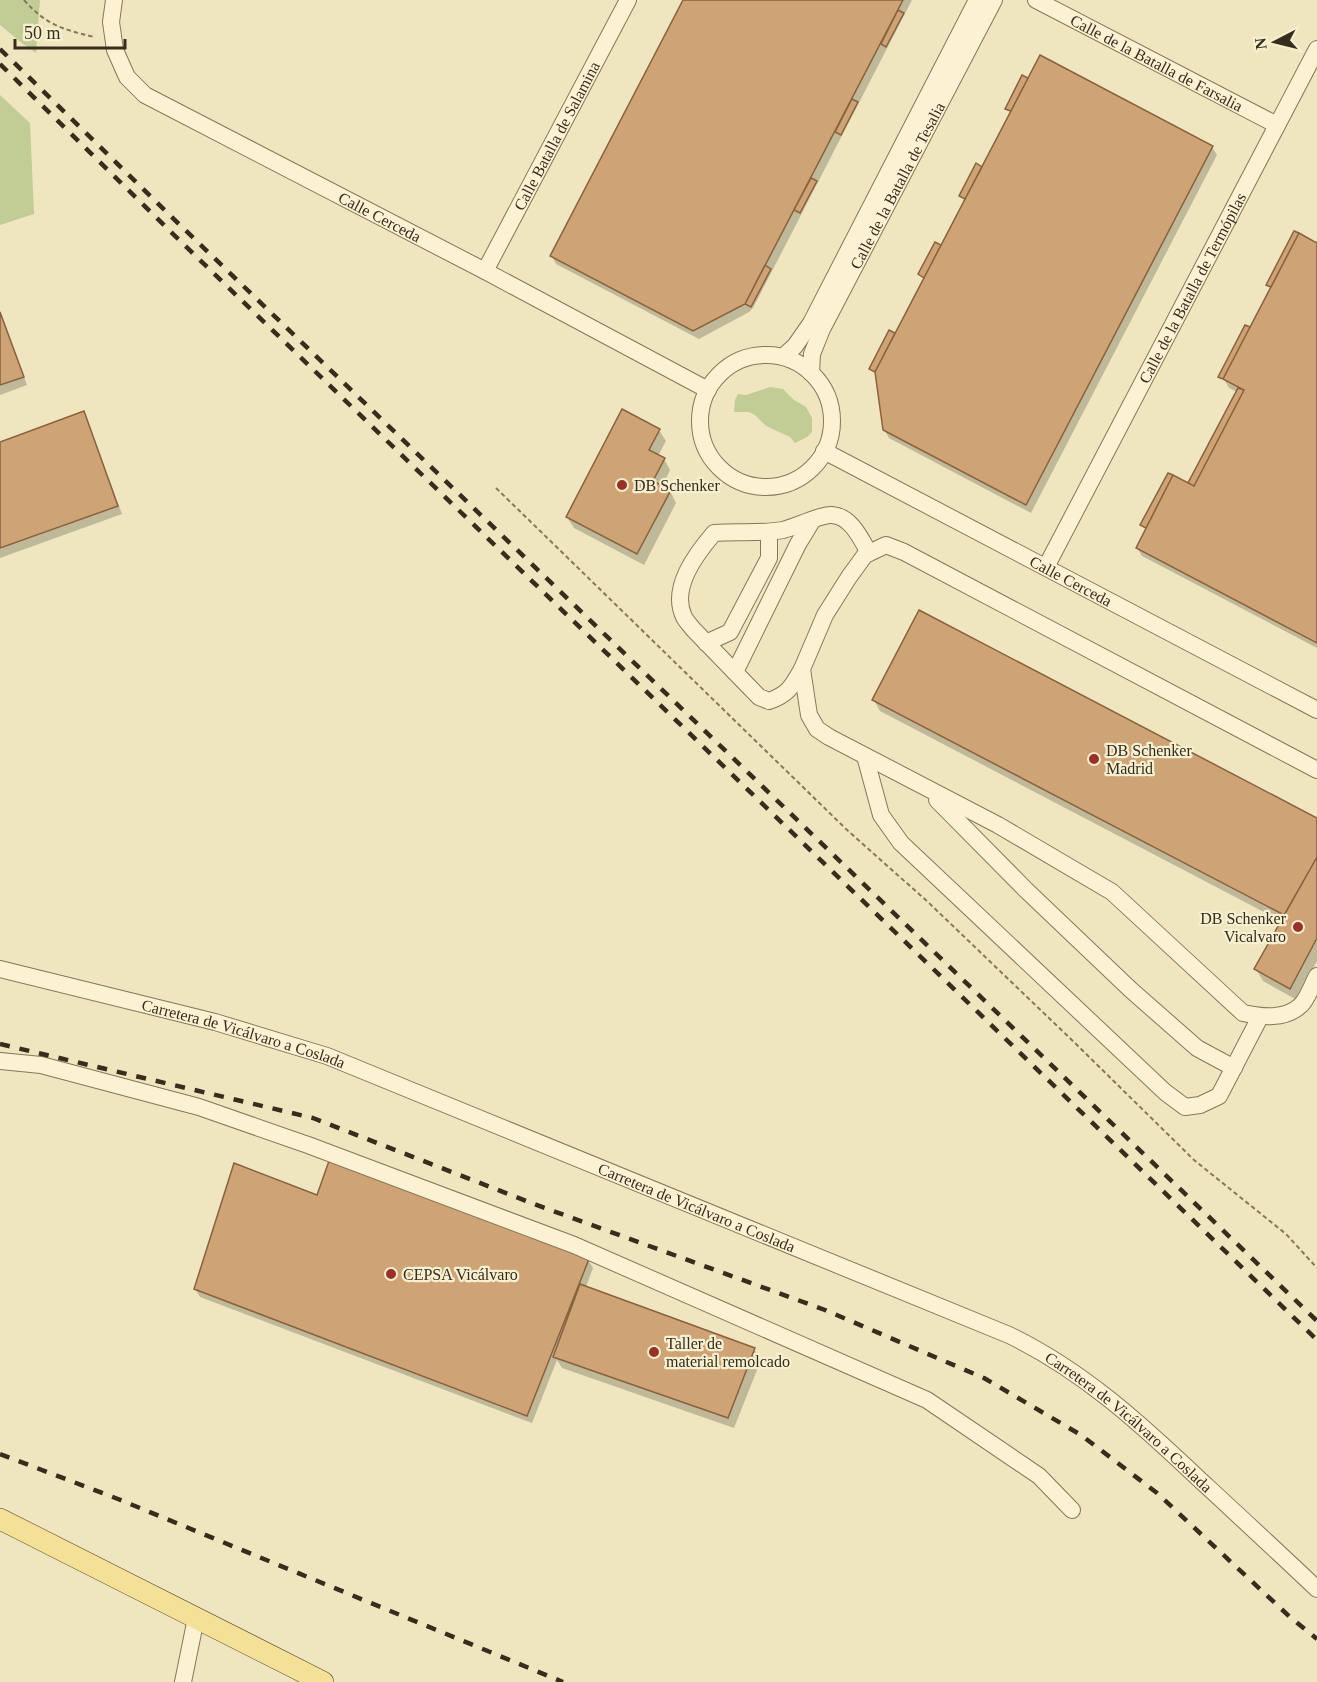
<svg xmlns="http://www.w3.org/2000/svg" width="1317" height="1682" viewBox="0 0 1317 1682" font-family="'Times New Roman',serif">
  <rect width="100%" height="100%" fill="#efe6c0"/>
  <path fill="#c1cd94" d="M0 0H40L36 53 23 44 0 25Z
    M0 95 30 123 34 214 0 225Z
    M770 387 783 389 794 400 806 407 812 418V432L807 437 795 443 790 437 766 426 755 415 749 412H734L735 400 738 394 746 395Z"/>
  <path fill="#0003" d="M684 0H912L753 308 749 312 699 339 556 264 552 256Z
    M1027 79 1028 81 1212 147 1217 155 1031 513 889 438 884 429 877 373 871 369 894 334 895 337 925 279 920 274 940 246 941 248 966 201 961 196 983 169 1012 113 1007 109Z
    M1317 240V648L1142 556 1137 548 1147 529 1142 525 1168 475 1193 487 1237 392 1229 388 1225 381 1220 377 1245 327 1250 329 1272 288 1268 285 1315 244Z
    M0 311 27 385 0 395Z
    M83 413 88 422 122 514 0 558V443Z
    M659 430 666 441 658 456 664 459 670 470 662 487 670 491 676 503 644 565 574 528 567 517Z
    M874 700 1317 820V961L1297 1000 1263 981 1256 969 1283 922 880 711Z
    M318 1197 588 1260 593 1268 586 1287 754 1349 761 1360 734 1428 562 1368 557 1360 532 1423 200 1297 195 1289Z"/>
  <path fill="#cea375" stroke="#88623d" stroke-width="1.5" d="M683 0H903L745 304 693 331 550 256Z
    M898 10 904 13 886 47 881 44Z
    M1040 55 1213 146 1026 505 883 430 875 372Z
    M1022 75 1028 78 1011 111 1005 109Z
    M852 99 858 102 841 135 835 132Z
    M976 163 982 167 965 199 959 196Z
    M811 178 817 181 800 213 794 210Z
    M1294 231 1299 233 1271 287 1266 285Z
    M1299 233 1317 243V643L1136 548 1173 475 1194 486 1244 390 1223 379Z
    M935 242 941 245 924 278 918 274Z
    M765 265 771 269 751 307 745 304Z
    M0 312 24 377 0 385Z
    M1245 325 1250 327 1223 379 1218 377Z
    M889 330 895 333 875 372 869 369Z
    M1238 388 1244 390 1194 486 1188 483Z
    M622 409 660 429 649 450 665 458 653 481 671 490 637 554 566 517Z
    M84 411 118 506 0 548V442Z
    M1168 473 1173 475 1146 528 1140 525Z
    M919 610 1317 818V857L1284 915 872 700Z
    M1317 857V938L1290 989 1254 969Z
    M329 1161 589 1259 527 1416 194 1289 234 1163 317 1195Z
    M580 1284 755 1348 728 1418 553 1357Z"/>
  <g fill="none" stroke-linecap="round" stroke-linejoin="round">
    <g stroke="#887658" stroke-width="18">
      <g id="minor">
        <path id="s1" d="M114 0 111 22 115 50 127 77 145 95 485 271 708 390"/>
        <path id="s2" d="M1036 0 1277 125"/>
        <path id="s3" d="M485 271 628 0"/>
        <circle cx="766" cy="421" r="66"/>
        <path d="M783 357 795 346 811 323 977 0"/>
        <path id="s4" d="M811 373 812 354 822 329 994 0"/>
        <path id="s5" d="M824 451 1317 710"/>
        <path id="s6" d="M1046 567 1317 49"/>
        <path d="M706 643 730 632 769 558V532"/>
        <path d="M802 669C792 686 789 694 769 701L759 697 693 629C690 625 686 621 684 617 670 588 696 554 714 533 738 531 760 534 783 530 795 527 822 514 832 515 851 516 861 539 869 553"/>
        <path d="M735 672 798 544 812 521"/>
        <path d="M865 756 881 815 901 843 1165 1092 1185 1107 1200 1105 1219 1096 1260 1017"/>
        <path d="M1317 770 904 552 886 545 865 555 849 577 825 615 802 669 809 715 817 729 829 737 998 825 1112 892 1243 1013C1262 1017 1285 1020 1301 1005 1308 998 1312 985 1317 976"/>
        <path d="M937 800 1026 890 1131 990 1197 1048 1234 1068"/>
        <path id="s7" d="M0 969 215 1022 327 1056 1009 1335C1082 1370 1141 1424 1199 1479 1239 1516 1278 1552 1317 1589"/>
        <path d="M0 1061 41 1065 199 1107 308 1145 574 1245 927 1400 1039 1476 1072 1510"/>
        <path d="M183 1682 196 1618"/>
      </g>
    </g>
    <g stroke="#56442c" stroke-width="22">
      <path id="major" d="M0 1519 323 1682"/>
    </g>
    <path stroke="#887658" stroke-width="2" stroke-dasharray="4.5 3" stroke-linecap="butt" d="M24 0C46 25 62 29 94 37
      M496 488 845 828 929 903 1076 1044 1194 1160 1286 1234 1317 1268"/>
    <use href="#minor" stroke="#faf2d3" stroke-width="16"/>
    <use href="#major" stroke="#f4e096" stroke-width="21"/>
    <path stroke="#382c1c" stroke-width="4.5" stroke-dasharray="10 10" stroke-linecap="butt" d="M0 49 180 225 1317 1321
      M0 64 173 234 1317 1340
      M0 1044 313 1118 534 1204 825 1310 984 1378 1081 1435 1157 1493 1290 1617 1317 1639
      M0 1454 118 1499 563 1682"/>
  </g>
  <g fill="#993126" stroke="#f6efd0" stroke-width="2">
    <circle cx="622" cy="485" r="6"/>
    <circle cx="1094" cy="759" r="6"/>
    <circle cx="1298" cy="927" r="6"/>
    <circle cx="391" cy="1274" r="6"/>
    <circle cx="654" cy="1352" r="6"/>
  </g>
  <g text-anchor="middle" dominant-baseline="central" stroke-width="4.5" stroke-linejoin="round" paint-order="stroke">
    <g font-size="16" fill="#382c1c" stroke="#f6efd0">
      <text stroke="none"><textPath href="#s2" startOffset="136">Calle de la Batalla de Farsalia</textPath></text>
      <text stroke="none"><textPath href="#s3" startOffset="153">Calle Batalla de Salamina</textPath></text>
      <text stroke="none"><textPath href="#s4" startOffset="208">Calle de la Batalla de Tesalia</textPath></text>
      <text stroke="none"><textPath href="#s1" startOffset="370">Calle Cerceda</textPath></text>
      <text stroke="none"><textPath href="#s6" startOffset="315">Calle de la Batalla de Termópilas</textPath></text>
      <text stroke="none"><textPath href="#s5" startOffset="279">Calle Cerceda</textPath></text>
      <text stroke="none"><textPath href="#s7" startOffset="252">Carretera de Vicálvaro a Coslada</textPath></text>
      <text stroke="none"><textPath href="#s7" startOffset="738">Carretera de Vicálvaro a Coslada</textPath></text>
      <text stroke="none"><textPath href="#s7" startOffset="1224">Carretera de Vicálvaro a Coslada</textPath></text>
    </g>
    <g font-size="16" fill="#382c1c" stroke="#f6efd0" text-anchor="start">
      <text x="634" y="485">DB Schenker</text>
      <text x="1106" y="750">DB Schenker<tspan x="1106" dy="18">Madrid</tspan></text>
      <text x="1286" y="918" text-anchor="end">DB Schenker<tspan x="1286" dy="18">Vicalvaro</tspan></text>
      <text x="403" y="1274">CEPSA Vicálvaro</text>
      <text x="666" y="1343">Taller de<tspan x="666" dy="18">material remolcado</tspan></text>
    </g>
  </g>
  <g transform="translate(1275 42) rotate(263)" stroke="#f6efd0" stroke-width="4.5" paint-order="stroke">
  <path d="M0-4.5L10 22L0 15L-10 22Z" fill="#382c1c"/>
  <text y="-9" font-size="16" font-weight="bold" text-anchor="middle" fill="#382c1c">N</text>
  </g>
  <path d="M15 39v9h110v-9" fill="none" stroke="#382c1c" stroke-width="3"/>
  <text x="24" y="39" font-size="18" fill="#382c1c" stroke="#f6efd0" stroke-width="4.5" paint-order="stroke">50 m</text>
</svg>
